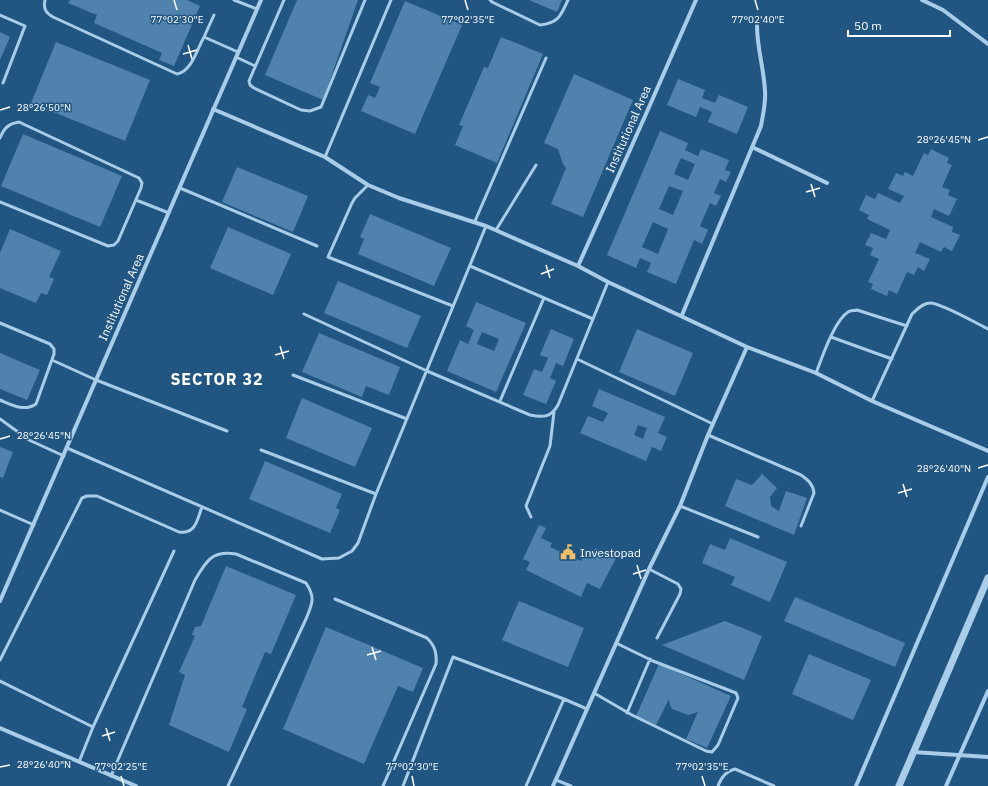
<svg xmlns="http://www.w3.org/2000/svg" width="988" height="786" viewBox="0 0 988 786" font-family="'IBM Plex Sans',sans-serif">
  <rect width="100%" height="100%" fill="#225682"/>
  <path fill="#4f82ac" fill-rule="evenodd" d="M70 0H187L200 6 174 66 159 60 162 53 94 23 97 15 68 3Z
    M297 0H358L323 100 265 75Z
    M529 0H562L557 12Z
    M405 1 462 25 415 134 361 111 368 95 375 98 380 87 370 83Z
    M0 32 10 37 0 60Z
    M501 37 543 54 497 163 455 145 463 126 459 125 484 67 488 68Z
    M56 42 150 80 125 141 31 103Z
    M574 74 633 100 583 217 551 204 566 168 563 164 558 149 544 143Z
    M678 79 705 90 702 98 715 103 719 95 748 107 737 134 708 122 712 112 700 107 696 117 667 105Z
    M660 131 688 143 685 150 698 156 701 149 729 160 725 170 731 172 726 182 720 179 714 193 721 196 716 206 710 203 700 226 708 230 702 244 694 240 676 284 647 272 651 263 640 258 636 268 607 255ZM681 158 695 164 688 180 674 174ZM669 186 683 191 673 215 659 209ZM653 222 668 229 658 254 642 247Z
    M23 134 122 176 100 227 1 186Z
    M931 149 949 158 947 163 952 165 942 187 950 190 948 195 957 199 949 216 934 209 931 217 953 227 952 232 960 235 952 251 944 247 941 252 920 242 915 253 930 259 924 271 918 267 914 275 907 272 897 294 889 290 887 296 871 289 873 284 868 282 879 259 870 255 873 248 865 245 871 233 886 239 890 230 867 219 869 215 859 210 866 195 875 199 878 193 900 203 904 196 888 189 896 173 903 176 905 172 913 176 924 153 928 155Z
    M237 167 308 196 293 232 222 202Z
    M370 214 451 248 434 286 358 254 364 239 360 237Z
    M228 227 291 254 273 295 210 268Z
    M10 229 61 251 49 277 54 279 47 295 41 293 36 303 0 288V253Z
    M338 281 421 316 407 348 324 313Z
    M476 302 526 323 496 392 447 371 460 340 468 344 474 330 466 326ZM482 332 499 339 494 351 477 344Z
    M551 329 574 339 563 366 556 363 550 378 556 381 546 404 523 395 534 369 542 372 548 358 540 355Z
    M637 329 693 353 675 396 619 372Z
    M319 333 400 367 389 395 366 386 362 397 302 372Z
    M0 353 40 370 27 400 0 389Z
    M599 389 665 417 658 433 667 437 661 451 652 447 646 461 580 433 588 416 603 422 608 413 592 406ZM638 425 647 428 643 439 634 435Z
    M302 398 372 428 355 467 286 438Z
    M0 447 13 452 3 478 0 477Z
    M265 461 342 494 336 508 340 510 330 533 249 499Z
    M762 474 777 488 770 497 771 506 779 511 786 491 807 498 794 535 725 506 736 479 752 485Z
    M539 525 546 528 541 538 552 543 550 547 581 561 583 556 590 559 595 548 616 558 600 589 587 583 581 597 526 570 530 562 523 559Z
    M730 538 787 562 770 602 731 585 735 577 702 563 710 544 725 550Z
    M226 566 296 595 271 654 265 652 242 707 247 709 229 752 169 725 185 675 179 672 195 636 192 635 195 627 201 626Z
    M795 597 905 643 895 667 784 621Z
    M519 601 584 628 568 667 502 640Z
    M725 621 762 636 744 680 662 645Z
    M326 627 423 668 413 692 398 686 364 764 283 729Z
    M809 654 871 680 853 720 792 694Z
    M659 664 731 696 707 748 686 739 698 712 688 715 672 709 670 705 669 699 656 725 636 716Z"/>
  <g fill="none" stroke-linecap="round" stroke-linejoin="round">
    <path stroke="#a9cce8" stroke-width="3" d="M45 0C43 9 46 13 53 17L177 74C192 71 197 49 204 37L238 52
      M234 0 257 9
      M284 0 249 81 250 85 254 88 301 110 310 111 321 107 365 0
      M490 0 492 2 540 25C559 23 561 15 568 0
      M0 15 25 26 3 83
      M204 37 214 15
      M236 57 255 66
      M0 138C4 128 8 124 19 122L139 178 142 183 141 188 118 241 114 245 108 246 0 202
      M325 157 391 0
      M368 185 355 198 352 203 328 257 453 306
      M180 188 317 246
      M136 200 169 213
      M475 221 546 58
      M496 230 536 165
      M470 266 593 319
      M304 314 427 371 530 415C544 418 551 417 558 405L608 282
      M0 323 50 344 54 349V354L36 404C24 412 12 405 0 400
      M831 337 892 359
      M577 359 713 424
      M52 360 96 380 227 431
      M816 373C822 358 834 321 848 312 851 310 854 311 857 310L907 326
      M293 375 407 419
      M500 401 544 298
      M872 401 912 314C917 309 923 303 930 303 941 303 976 323 988 329
      M0 419 29 440 64 456
      M708 435 801 475C808 480 813 484 814 493L801 526
      M67 448 322 559 339 558 352 551 358 543 376 494 486 226
      M261 450 376 494
      M680 506 758 537
      M0 510 34 525
      M531 517 526 506 550 446 554 412
      M649 569 678 584 681 589 680 594 657 638
      M335 599 427 638C435 646 437 653 436 664L383 786
      M0 660 82 498 87 496H97L179 532C196 534 197 520 202 507
      M0 681 93 727
      M594 693 632 715 706 751 712 752 718 745 738 698 736 693 653 661 616 643
      M627 713 650 659
      M79 762 93 727 174 551
      M111 776 195 580C206 561 212 550 236 554L306 583C316 598 312 604 306 619L228 786
      M556 780 571 786
      M403 786 453 657 564 699 587 709
      M526 786 564 699
      M718 786C721 778 726 771 735 769L774 786"/>
    <path stroke="#a9cce8" stroke-width="4" d="M922 0 943 10 988 44
      M213 109 325 157 368 185 399 198 486 226 578 266 608 282 747 347 816 373 872 401 988 451
      M752 147 827 183
      M578 266 646 114 696 0
      M682 315 761 126C763 114 766 103 765 91 764 69 757 48 757 26
      M0 601 261 0
      M0 728 136 786
      M913 752 988 757
      M553 786 649 569 680 506 708 435 747 347
      M856 786 988 477
      M946 786 988 691"/>
    <path stroke="#a9cce8" stroke-width="7" d="M899 786 988 578"/>
  </g>
  <path fill="none" stroke="#fff" stroke-width="1.5" d="M174 0 177 10M465 0 468 10M755 0 758 10M188 45 192 59M183 54 197 50M0 110 10 107M978 140 988 137M811 184 815 197M806 192 820 188M546 265 550 278M541 274 554 269M280 346 284 359M275 355 289 351M0 439 10 436M978 468 988 465M903 484 907 497M898 493 912 489M637 565 641 579M633 574 646 570M372 647 376 660M367 655 381 651M106 728 110 741M102 736 115 732M0 767 10 765M121 776 124 786M412 776 414 786M702 776 705 786"/>
  <defs>
    <g id="civic-bare" transform="scale(1.2)"><path d="M-.6-6.5H3V-4.5H.6V-3L4-1V1h2V6H-6V1h2V-1L-.6-3ZM-1.2 2.5V6h2.4V2.5Z" fill="#f3be6c" stroke="#225682" stroke-width="2.5" paint-order="stroke"/></g>
  </defs>
  <g fill-rule="evenodd">
    <use href="#civic-bare" x="568" y="552"/>
  </g>
  <g text-anchor="middle" dominant-baseline="central" stroke-width="3" stroke-linejoin="round" paint-order="stroke">
    <g font-size="12" fill="#fff" stroke="#225682">
      <text transform="translate(628 129) rotate(-66)">Institutional Area</text>
      <text transform="translate(121 297) rotate(-66)">Institutional Area</text>
    </g>
    <g font-size="12" fill="#fff" stroke="#225682" text-anchor="start">
      <text x="580" y="552">Investopad</text>
    </g>
    <g font-size="16" font-weight="bold" letter-spacing="1" fill="#fff" stroke="#225682">
      <text x="217" y="379">SECTOR 32</text>
    </g>
  </g>
  <g font-size="10" text-anchor="middle" fill="#fff" stroke="#225682" stroke-width="3" stroke-linejoin="round" paint-order="stroke">
    <text x="177" y="23">77°02'30"E</text>
    <text x="468" y="23">77°02'35"E</text>
    <text x="758" y="23">77°02'40"E</text>
    <text x="44" y="111">28°26'50"N</text>
    <text x="944" y="143">28°26'45"N</text>
    <text x="44" y="439">28°26'45"N</text>
    <text x="944" y="472">28°26'40"N</text>
    <text x="44" y="768">28°26'40"N</text>
    <text x="121" y="770">77°02'25"E</text>
    <text x="412" y="770">77°02'30"E</text>
    <text x="702" y="770">77°02'35"E</text>
  </g>
  <path d="M848 30v6h102v-6" fill="none" stroke="#ffffff" stroke-width="2"/>
  <text x="854" y="30" font-size="12" fill="#ffffff" stroke="#225682" stroke-width="3" paint-order="stroke">50 m</text>
</svg>
